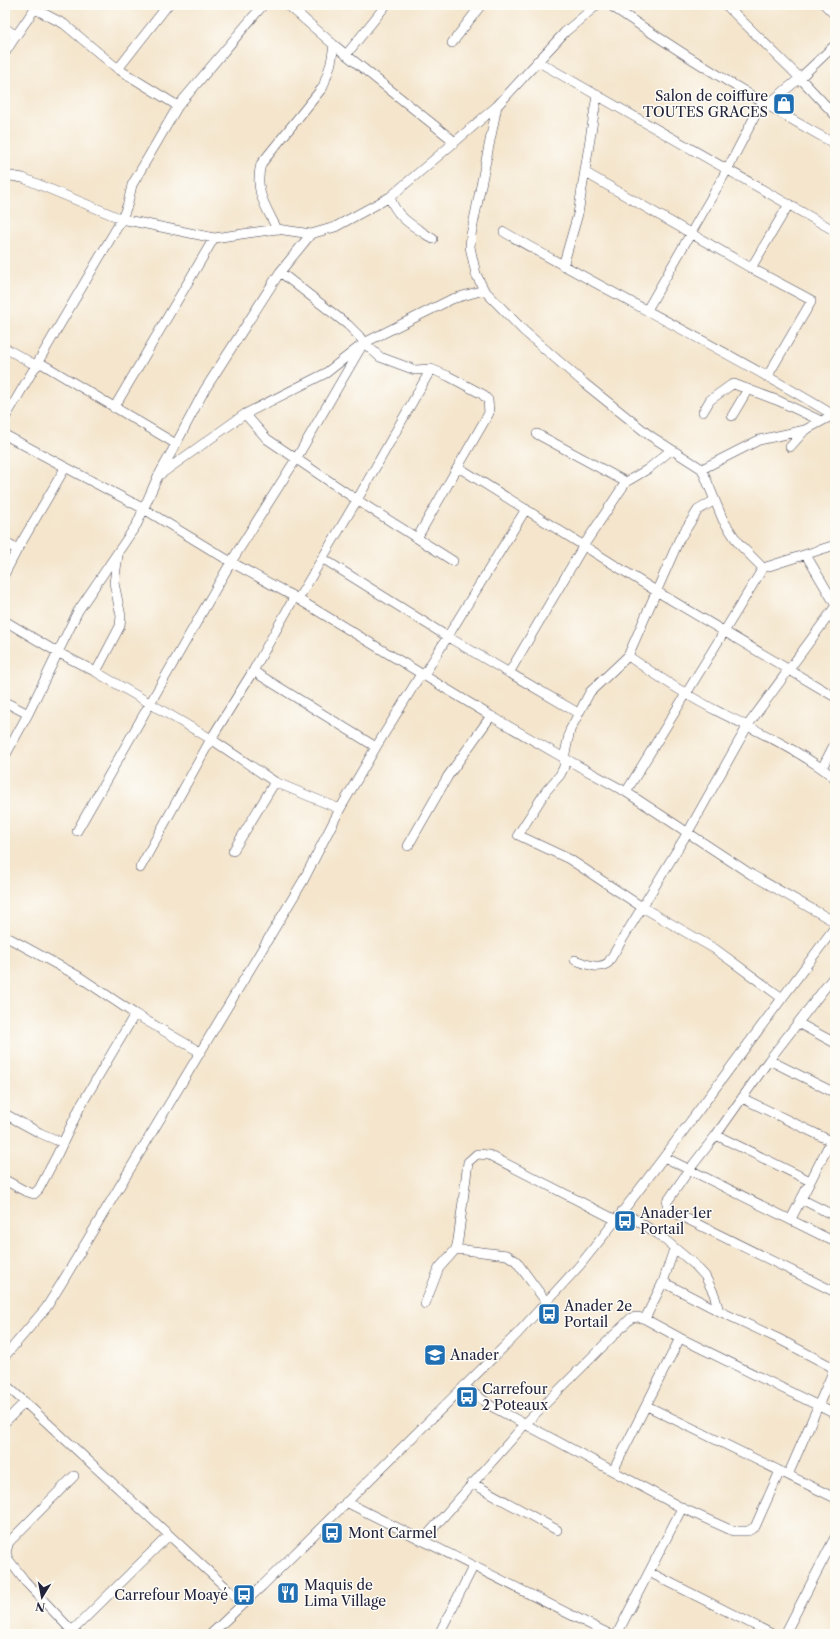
<svg xmlns="http://www.w3.org/2000/svg" width="840" height="1639" viewBox="0 0 840 1639" font-family="'Libre Caslon Text',serif">
  <rect width="100%" height="100%" fill="#fdfcf7"/>
  <filter id="ink" filterUnits="userSpaceOnUse"><feTurbulence type="fractalNoise" baseFrequency=".025" numOctaves="2"/><feDisplacementMap in="SourceGraphic" scale="8" xChannelSelector="R" yChannelSelector="G"/><feConvolveMatrix kernelMatrix="1 2 1 2 8 2 1 2 1" color-interpolation-filters="sRGB"/></filter>
  <filter id="wash" filterUnits="userSpaceOnUse"><feTurbulence type="fractalNoise" baseFrequency=".012" numOctaves="4" result="noise"/><feDisplacementMap in="SourceGraphic" scale="16" xChannelSelector="R" yChannelSelector="G"/><feGaussianBlur stdDeviation="0.9" result="paint"/><feColorMatrix in="noise" values="0 0 0 0 0 0 0 0 0 0 0 0 0 0 0 0 0 1.4 0 .05"/><feComposite in="paint" operator="in"/></filter>
  <g filter="url(#wash)">
    <rect width="100%" height="100%" fill="#f4e5cc"/>
  </g>
  <g filter="url(#ink)">
    <g fill="none" stroke-linecap="round" stroke-linejoin="round">
      <g stroke="#423f51" stroke-width="10">
        <path id="minor" d="M288 5 334 45 455 142
          M610 5C683 55 758 101 835 144
          M726 5 800 78 835 115
          M825 5 835 15
          M35 9 64 24 118 69 178 106
          M5 28 15 35
          M452 43 481 5
          M5 53C15 36 27 21 37 5
          M346 55 386 5
          M537 61 835 231
          M118 69 168 5
          M497 106 471 235 470 247 476 274 484 290 524 331 584 383 649 435 702 469 723 520 739 544 763 568 835 545
          M586 173 751 268 811 300V302L767 377
          M5 175 23 178 122 219 214 238 277 229 311 234 335 227 390 197 497 106 565 32 597 5
          M390 197C396 218 415 227 433 239
          M277 229C265 205 254 191 261 164L323 87 331 63 334 45
          M504 232C613 295 727 350 835 416
          M563 266 578 214 597 95
          M751 268 789 204
          M280 272 348 325 359 336 364 343 380 357 415 370 431 369 448 376 482 394 488 400 489 413 417 538
          M647 310 727 170 756 114 800 78 835 45
          M5 348 37 366
          M39 362 176 444 160 473
          M114 408 214 238
          M703 412 710 400 731 385 734 384 779 401 821 421
          M245 414 267 439 357 500 453 561
          M732 416 748 389
          M5 418 122 219 128 203 132 185 178 106 263 5
          M537 434 626 482
          M5 435 144 509 231 562 298 599 491 716 564 758 626 792 752 875 835 922
          M176 444 204 391 280 272 311 234
          M790 447 805 430
          M458 467 656 591 835 697
          M702 469 759 440 805 430 833 415 835 412
          M715 500 698 510 679 540 628 656 590 692 570 730 564 758V767L560 775 546 791 518 835 569 859 642 907 715 949 782 998
          M5 542 17 550 5 573
          M17 550 65 468
          M806 555 835 604
          M322 558 448 637 578 713
          M298 599 357 500 431 369
          M5 621 57 652 96 672 211 739 275 782 340 809
          M628 656C657 676 687 696 719 712 758 731 800 751 835 778
          M253 671 376 747
          M96 672 120 626 121 616 114 583 118 555
          M509 673 584 545 626 482 648 469 671 450
          M424 675 526 509
          M5 702 28 714
          M5 756 28 714 78 611 137 524 158 476 245 414 326 373 364 343 452 299 484 290
          M822 768 835 743
          M626 792 763 568
          M77 831 231 562 296 459 360 349
          M408 846 448 776 491 716
          M233 851 275 782
          M140 868 211 739 253 671 294 598
          M5 936 78 976 135 1014 200 1052
          M575 960C587 964 597 970 608 963L688 832 748 725 835 607
          M835 975 769 1060 716 1135 689 1170 667 1202V1207L669 1210 835 1292
          M798 1023 835 1043
          M769 1060 835 1093
          M742 1098 831 1141
          M5 1114 40 1133 63 1143
          M716 1135 810 1181
          M664 1157 835 1242
          M5 1180 25 1191 34 1194 39 1189 57 1155 80 1107 135 1014
          M801 1199 835 1216
          M622 1211 658 1234 695 1265 705 1276 714 1294 719 1311
          M791 1219 835 1133
          M456 1249 507 1255 516 1261 547 1303
          M663 1282 719 1311 777 1338 832 1367V1374L788 1475
          M425 1304 439 1268 456 1249 458 1240 468 1162 477 1154 489 1155 616 1220
          M645 1319 663 1282 674 1249
          M5 1356 46 1308 61 1284 303 881 340 809 376 747 421 674
          M5 1384 244 1604
          M464 1386 491 1406 682 1508 733 1531H748L755 1527 780 1471
          M647 1406 835 1498
          M5 1422 25 1402
          M613 1471 680 1338
          M472 1483 557 1530
          M346 1502 609 1634
          M422 1541 526 1423 631 1318 638 1317 645 1319 680 1338 835 1414
          M649 1572 772 1634
          M72 1631 25 1581 8 1559 6 1552 9 1542 74 1476
          M69 1634 169 1535
          M211 1634 262 1586 518 1333 580 1265 616 1220 664 1157 835 927
          M439 1634 473 1567
          M617 1634 682 1508
          M784 1634 786 1632 835 1537"/>
      </g>
      <use href="#minor" stroke="#fff" stroke-width="9"/>
    </g>
  </g>
  <defs>
    <g id="shop-square" transform="scale(1.15)"><rect x="-9" y="-9" width="18" height="18" rx="4" fill="#1f6fb2" stroke="#fdfcf7"/><path d="M-5-2.5h2.3a2.7 3.5 0 0 1 5.4 0H5L5.5 6h-11ZM-1.5-2.5h3a1.5 2.3 0 0 0-3 0Z" fill="#fff"/></g>
    <g id="bus-square" transform="scale(1.15)"><rect x="-9" y="-9" width="18" height="18" rx="4" fill="#1f6fb2" stroke="#fdfcf7"/><path d="M-5-6H5V4H4V6H2V4H-2V6H-4V4H-5ZM-3.5-4V0h7V-4ZM-3.5 1.2v1.5H-2V1.2ZM2 1.2v1.5H3.5V1.2Z" fill="#fff"/></g>
    <g id="school-square" transform="scale(1.15)"><rect x="-9" y="-9" width="18" height="18" rx="4" fill="#1f6fb2" stroke="#fdfcf7"/><path d="M0-5L7-2L0 1L-7-2ZM-4 1L0 2.5L4 1V4Q0 6-4 4Z" fill="#fff"/></g>
    <g id="restaurant-square" transform="scale(1.15)"><rect x="-9" y="-9" width="18" height="18" rx="4" fill="#1f6fb2" stroke="#fdfcf7"/><path d="M-5-6h1v4h1v-4h1v4h1v-4h1v5L-1.5 .5V6h-2V.5L-5-1ZM5-6V6H3V1.5H1.5Q1.5-4 5-6Z" fill="#fff"/></g>
  </defs>
  <g fill-rule="evenodd">
    <use href="#shop-square" x="784" y="104"/>
    <use href="#bus-square" x="625" y="1221"/>
    <use href="#bus-square" x="549" y="1314"/>
    <use href="#school-square" x="435" y="1355"/>
    <use href="#bus-square" x="467" y="1397"/>
    <use href="#bus-square" x="332" y="1533"/>
    <use href="#restaurant-square" x="288" y="1593"/>
    <use href="#bus-square" x="244" y="1595"/>
  </g>
  <g text-anchor="middle" dominant-baseline="central" stroke-width="3" stroke-linejoin="round" paint-order="stroke">
    <g font-size="14" fill="#22223b" stroke="#fdfcf7" text-anchor="start">
      <text x="768" y="96" text-anchor="end">Salon de coiffure<tspan x="768" dy="16">TOUTES GRACES</tspan></text>
      <text x="640" y="1213">Anader 1er<tspan x="640" dy="16">Portail</tspan></text>
      <text x="564" y="1306">Anader 2e<tspan x="564" dy="16">Portail</tspan></text>
      <text x="450" y="1355">Anader</text>
      <text x="482" y="1389">Carrefour<tspan x="482" dy="16">2 Poteaux</tspan></text>
      <text x="348" y="1533">Mont Carmel</text>
      <text x="304" y="1585">Maquis de<tspan x="304" dy="16">Lima Village</tspan></text>
      <text x="228" y="1595" text-anchor="end">Carrefour Moayé</text>
    </g>
  </g>
  <rect width="840" height="1639" fill="none" stroke="#fdfcf7" stroke-width="20"/>
  <g transform="translate(42 1597) rotate(190)" stroke="#fdfcf7" stroke-width="3" paint-order="stroke">
  <path d="M0-3L7 15L0 10L-7 15Z" fill="#22223b"/>
  <text y="-6" font-size="11" font-weight="bold" text-anchor="middle" fill="#22223b">N</text>
  </g>
</svg>
